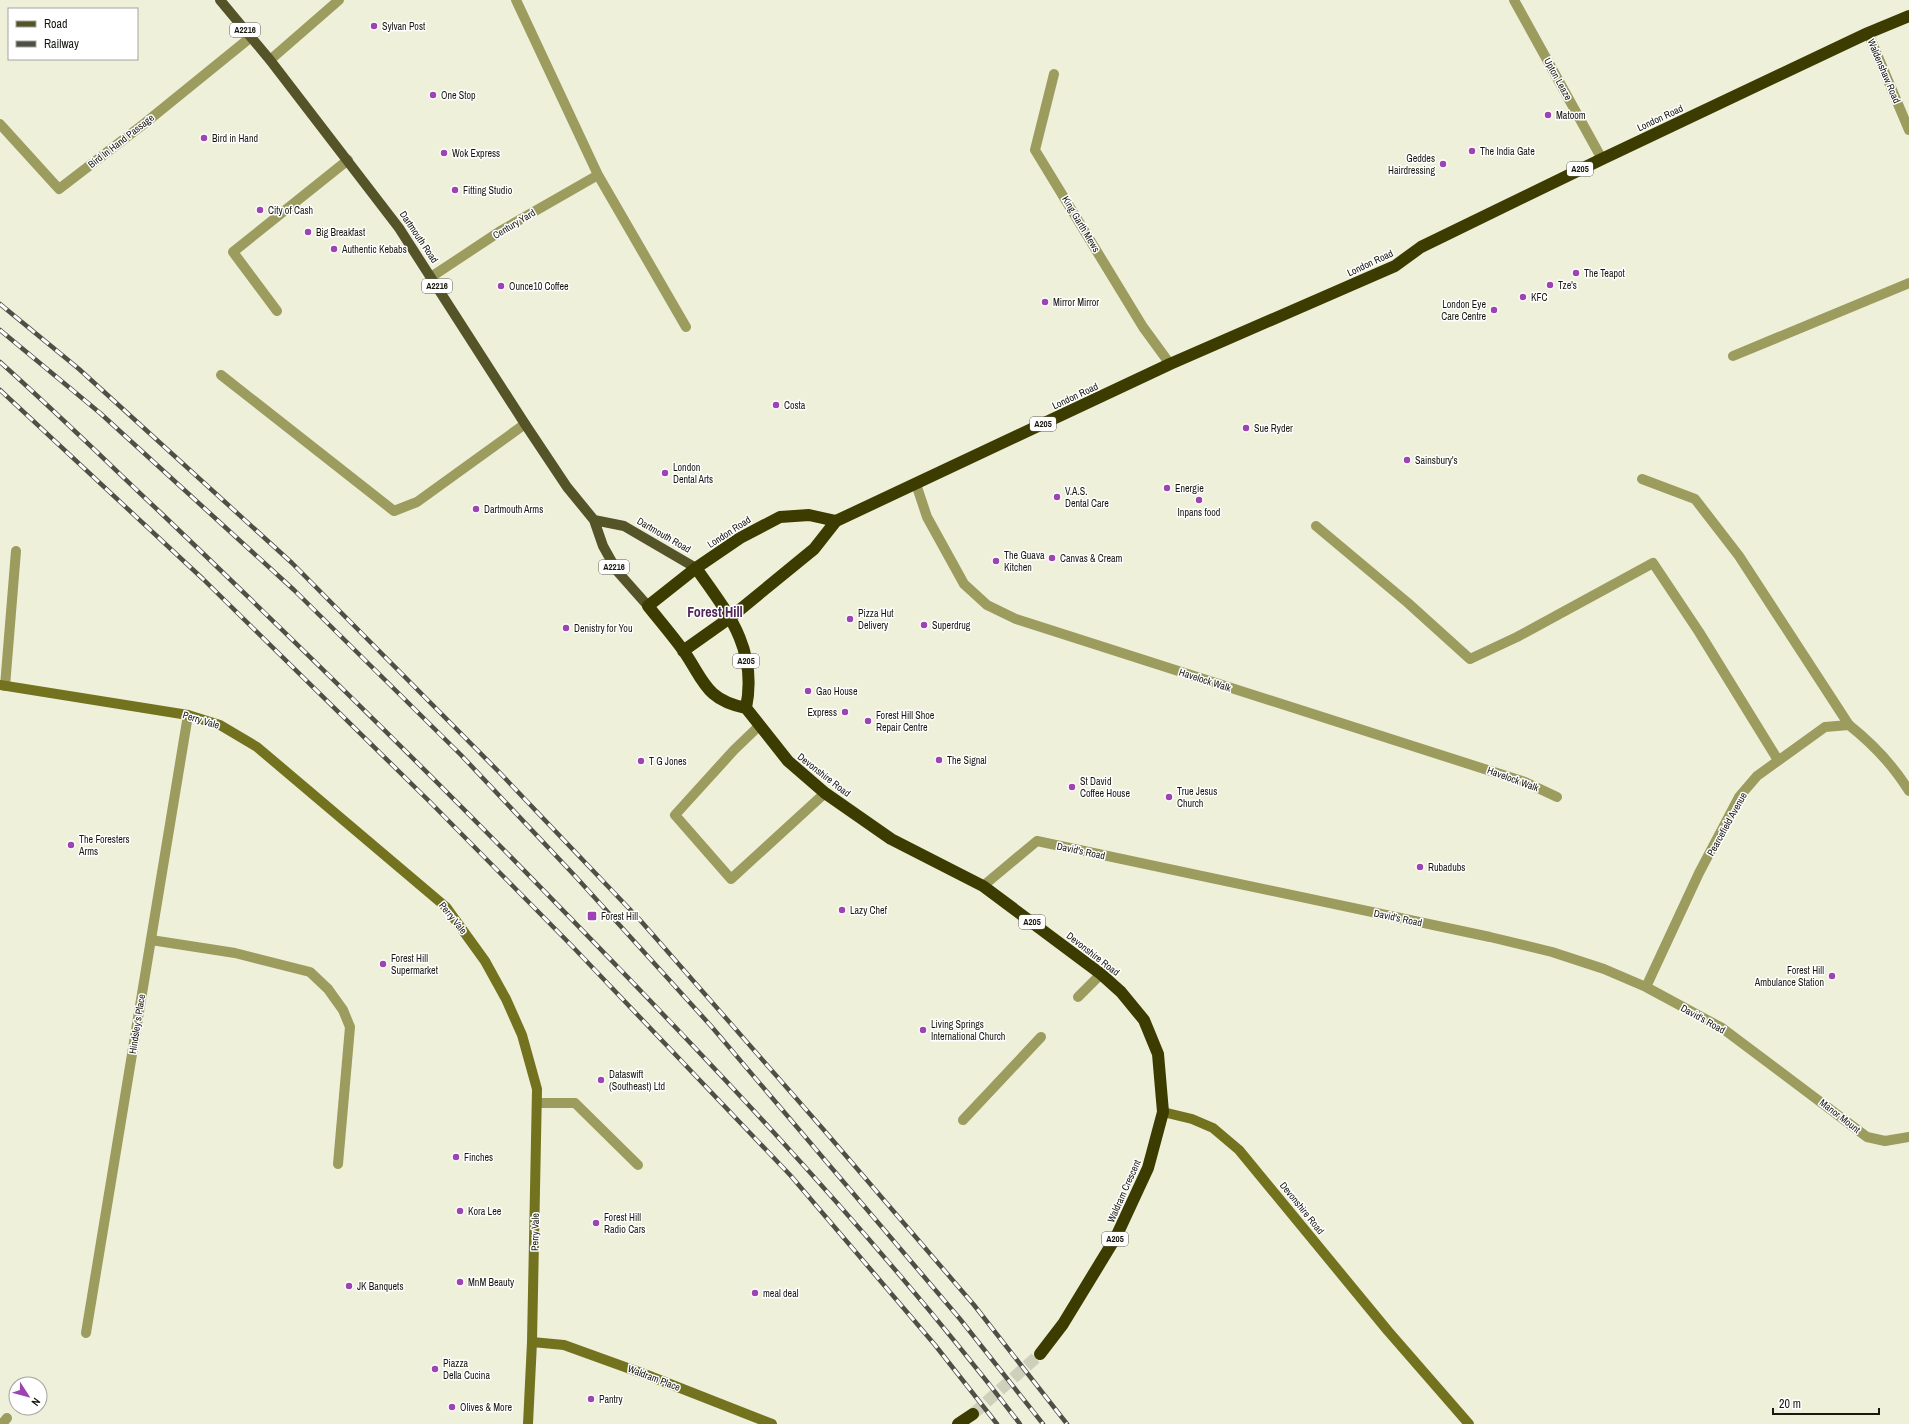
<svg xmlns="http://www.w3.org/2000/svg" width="1909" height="1424" viewBox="0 0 1909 1424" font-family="'Archivo Narrow',sans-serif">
  <rect width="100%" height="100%" fill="#eff0da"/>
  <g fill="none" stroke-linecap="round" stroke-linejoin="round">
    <path stroke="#cfd0bc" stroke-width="12" stroke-dasharray="12 6" stroke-linecap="butt" d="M973 1414 1040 1354"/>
    <path stroke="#9b9c5d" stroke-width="10" d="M516 0 598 175
      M270 60 339 0
      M1054 74 1035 150 1143 327 1170 364
      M431 277 502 230 598 175 686 327
      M277 311 233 252 348 160
      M1733 356 1909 283
      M221 375 394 511 417 502 525 424
      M1642 479 1695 499 1739 556 1849 725
      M1316 526 1408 603 1470 659 1517 637 1653 563 1699 632 1778 760
      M5 686 16 551
      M759 726 734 750 675 815 731 879 825 793
      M151 940 235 953 310 972 328 989 343 1010 350 1027 338 1164
      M1078 997 1101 974
      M538 1103H575L638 1165
      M963 1120 1041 1037
      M2 1424 7 1418"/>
    <path stroke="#9b9c5d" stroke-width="10" d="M1514 0 1602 159
      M1868 33 1909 130
      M0 124 59 189 145 123 251 37
      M916 484 927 517 964 584 987 605 1016 619 1525 782 1557 797
      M983 886 1037 841 1490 937 1552 952 1604 969 1646 987 1722 1028 1867 1137 1885 1141 1909 1137
      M1646 987 1699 873 1739 797 1757 776 1825 727 1849 725C1873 744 1893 765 1909 791
      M86 1333 188 715"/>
    <path stroke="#73731f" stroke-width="10" d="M0 685 188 715 220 725 257 747 446 907 485 961 506 999 522 1035 537 1089 532 1342 528 1424
      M1163 1112 1192 1119 1213 1128 1239 1150 1388 1331 1469 1424
      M532 1342 564 1345 647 1375 772 1424"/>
    <path stroke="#545428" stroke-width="10" d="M220 0 270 60 399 228 525 424 567 487 594 520 603 546 617 571 648 606
      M594 520 624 526 696 568"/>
    <path stroke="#3c3c00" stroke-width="12" d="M696 568C728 613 758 649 746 708L788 761 825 793 891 839 983 886 1101 974 1121 992 1144 1020 1158 1054 1163 1112 1148 1168 1116 1237 1063 1324 1040 1354
      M683 651 731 617 814 549 836 521 1170 364 1395 266 1421 247 1602 159 1868 33 1909 16
      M746 708C705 700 704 680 683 650 672 635 660 621 648 606L696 568 740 538 780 517 809 515 836 521
      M958 1424 973 1414"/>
    <g stroke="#4f5045" stroke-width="4.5">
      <path id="rail" d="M0 304 79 369 292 563 500 773 640 920 823 1129 974 1305 1067 1424
        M0 330 100 413 294 590 461 755 576 877 711 1026 960 1319 1043 1424
        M0 362C55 411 108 463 162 514 278 625 393 737 505 851 685 1035 864 1220 1020 1424
        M0 390 203 579 430 802 572 946 791 1176 935 1345 997 1424"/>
    </g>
    <use href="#rail" stroke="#fff" stroke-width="3" stroke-dasharray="9" stroke-linecap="butt"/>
  </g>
  <g fill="#9c44b1" stroke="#fff" stroke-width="1.5">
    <circle cx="374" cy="26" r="4"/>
    <circle cx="433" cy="95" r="4"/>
    <circle cx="1548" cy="115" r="4"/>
    <circle cx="204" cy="138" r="4"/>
    <circle cx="1472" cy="151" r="4"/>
    <circle cx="444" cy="153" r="4"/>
    <circle cx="1443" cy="164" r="4"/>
    <circle cx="455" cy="190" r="4"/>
    <circle cx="260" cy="210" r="4"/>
    <circle cx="308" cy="232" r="4"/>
    <circle cx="334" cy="249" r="4"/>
    <circle cx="1576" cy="273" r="4"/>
    <circle cx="1550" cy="285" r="4"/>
    <circle cx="501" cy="286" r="4"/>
    <circle cx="1523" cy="297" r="4"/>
    <circle cx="1045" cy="302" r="4"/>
    <circle cx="1494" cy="310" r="4"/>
    <circle cx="776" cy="405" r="4"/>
    <circle cx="1246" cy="428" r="4"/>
    <circle cx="1407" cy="460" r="4"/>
    <circle cx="665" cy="473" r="4"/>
    <circle cx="1167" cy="488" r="4"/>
    <circle cx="1057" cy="497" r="4"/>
    <circle cx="1199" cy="500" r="4"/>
    <circle cx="476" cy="509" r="4"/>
    <circle cx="1052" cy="558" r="4"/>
    <circle cx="996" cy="561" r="4"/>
    <circle cx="850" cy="619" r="4"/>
    <circle cx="924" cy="625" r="4"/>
    <circle cx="566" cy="628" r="4"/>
    <circle cx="808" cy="691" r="4"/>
    <circle cx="845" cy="712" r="4"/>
    <circle cx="868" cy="721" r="4"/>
    <circle cx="939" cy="760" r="4"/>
    <circle cx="641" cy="761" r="4"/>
    <circle cx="1072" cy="787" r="4"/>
    <circle cx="1169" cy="797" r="4"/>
    <circle cx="71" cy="845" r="4"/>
    <circle cx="1420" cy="867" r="4"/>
    <circle cx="842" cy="910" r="4"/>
    <rect x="587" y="911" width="10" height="10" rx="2"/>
    <circle cx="383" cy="964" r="4"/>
    <circle cx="1832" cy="976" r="4"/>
    <circle cx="923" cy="1030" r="4"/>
    <circle cx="601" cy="1080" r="4"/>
    <circle cx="456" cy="1157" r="4"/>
    <circle cx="460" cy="1211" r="4"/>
    <circle cx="596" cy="1223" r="4"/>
    <circle cx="460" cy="1282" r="4"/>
    <circle cx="349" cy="1286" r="4"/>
    <circle cx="755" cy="1293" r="4"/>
    <circle cx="435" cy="1369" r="4"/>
    <circle cx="591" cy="1399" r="4"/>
    <circle cx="452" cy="1407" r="4"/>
  </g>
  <g text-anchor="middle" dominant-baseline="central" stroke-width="3" stroke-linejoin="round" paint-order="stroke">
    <g fill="#fff" stroke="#5d5d58" stroke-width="1">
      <rect x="230" y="23" width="30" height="14" rx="3"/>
      <rect x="1567" y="162" width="26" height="14" rx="3"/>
      <rect x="422" y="279" width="30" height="14" rx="3"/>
      <rect x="1030" y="417" width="26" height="14" rx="3"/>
      <rect x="599" y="560" width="30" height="14" rx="3"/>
      <rect x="733" y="654" width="26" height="14" rx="3"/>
      <rect x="1019" y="915" width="26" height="14" rx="3"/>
      <rect x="1102" y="1232" width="26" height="14" rx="3"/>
    </g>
    <g font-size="9" font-weight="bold" fill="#181811">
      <text x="245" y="30">A2216</text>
      <text x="1580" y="169">A205</text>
      <text x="437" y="286">A2216</text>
      <text x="1043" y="424">A205</text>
      <text x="614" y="567">A2216</text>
      <text x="746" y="661">A205</text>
      <text x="1032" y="922">A205</text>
      <text x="1115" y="1239">A205</text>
    </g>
    <g font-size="10" fill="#181811" stroke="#fff" text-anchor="start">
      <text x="382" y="26">Sylvan Post</text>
      <text x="441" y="95">One Stop</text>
      <text x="1556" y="115">Matoom</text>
      <text x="212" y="138">Bird in Hand</text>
      <text x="1480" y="151">The India Gate</text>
      <text x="452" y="153">Wok Express</text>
      <text x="1435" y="158" text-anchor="end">Geddes<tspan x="1435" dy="12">Hairdressing</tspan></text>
      <text x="463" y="190">Fitting Studio</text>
      <text x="268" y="210">City of Cash</text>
      <text x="316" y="232">Big Breakfast</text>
      <text x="342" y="249">Authentic Kebabs</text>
      <text x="1584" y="273">The Teapot</text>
      <text x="1558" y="285">Tze's</text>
      <text x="509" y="286">Ounce10 Coffee</text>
      <text x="1531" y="297">KFC</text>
      <text x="1053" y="302">Mirror Mirror</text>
      <text x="1486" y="304" text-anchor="end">London Eye<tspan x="1486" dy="12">Care Centre</tspan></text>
      <text x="784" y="405">Costa</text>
      <text x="1254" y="428">Sue Ryder</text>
      <text x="1415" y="460">Sainsbury's</text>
      <text x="673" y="467">London<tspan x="673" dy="12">Dental Arts</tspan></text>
      <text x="1175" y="488">Energie</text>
      <text x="1065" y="491">V.A.S.<tspan x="1065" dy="12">Dental Care</tspan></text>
      <text x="484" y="509">Dartmouth Arms</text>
      <text x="1199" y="512" text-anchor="middle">Inpans food</text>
      <text x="1004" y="555">The Guava<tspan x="1004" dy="12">Kitchen</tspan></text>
      <text x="1060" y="558">Canvas &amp; Cream</text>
      <text x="858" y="613">Pizza Hut<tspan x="858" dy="12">Delivery</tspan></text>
      <text x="932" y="625">Superdrug</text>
      <text x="574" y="628">Denistry for You</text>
      <text x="816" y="691">Gao House</text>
      <text x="837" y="712" text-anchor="end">Express</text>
      <text x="876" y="715">Forest Hill Shoe<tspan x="876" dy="12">Repair Centre</tspan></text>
      <text x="947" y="760">The Signal</text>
      <text x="649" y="761">T G Jones</text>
      <text x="1080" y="781">St David<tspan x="1080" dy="12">Coffee House</tspan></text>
      <text x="1177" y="791">True Jesus<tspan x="1177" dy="12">Church</tspan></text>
      <text x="79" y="839">The Foresters<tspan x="79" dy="12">Arms</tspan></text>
      <text x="1428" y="867">Rubadubs</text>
      <text x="850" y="910">Lazy Chef</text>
      <text x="601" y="916">Forest Hill</text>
      <text x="391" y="958">Forest Hill<tspan x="391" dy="12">Supermarket</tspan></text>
      <text x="1824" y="970" text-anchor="end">Forest Hill<tspan x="1824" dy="12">Ambulance Station</tspan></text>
      <text x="931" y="1024">Living Springs<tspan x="931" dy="12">International Church</tspan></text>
      <text x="609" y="1074">Dataswift<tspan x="609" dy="12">(Southeast) Ltd</tspan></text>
      <text x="464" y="1157">Finches</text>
      <text x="468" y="1211">Kora Lee</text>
      <text x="604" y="1217">Forest Hill<tspan x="604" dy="12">Radio Cars</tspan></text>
      <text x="468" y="1282">MnM Beauty</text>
      <text x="357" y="1286">JK Banquets</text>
      <text x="763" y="1293">meal deal</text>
      <text x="443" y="1363">Piazza<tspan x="443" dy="12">Della Cucina</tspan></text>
      <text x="599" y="1399">Pantry</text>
      <text x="460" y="1407">Olives &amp; More</text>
    </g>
    <g font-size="10" fill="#181811" stroke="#fff">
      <text transform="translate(1884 71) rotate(67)">Waldenshaw Road</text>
      <text transform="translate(1558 79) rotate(61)">Upton Leaze</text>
      <text transform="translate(1660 118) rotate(-25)">London Road</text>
      <text transform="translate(121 141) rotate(-38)">Bird In Hand Passage</text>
      <text transform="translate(514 224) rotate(-31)">Century Yard</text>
      <text transform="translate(1081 224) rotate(59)">King Garth Mews</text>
      <text transform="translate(419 237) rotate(56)">Dartmouth Road</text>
      <text transform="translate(1370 263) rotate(-25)">London Road</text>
      <text transform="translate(1075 396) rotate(-25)">London Road</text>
      <text transform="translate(729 532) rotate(-33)">London Road</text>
      <text transform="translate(664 535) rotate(30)">Dartmouth Road</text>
      <text transform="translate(1205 680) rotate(18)">Havelock Walk</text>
      <text transform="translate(201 720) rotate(17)">Perry Vale</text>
      <text transform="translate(824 775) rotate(38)">Devonshire Road</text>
      <text transform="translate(1513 779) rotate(20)">Havelock Walk</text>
      <text transform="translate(1727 824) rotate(-61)">Pearcefield Avenue</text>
      <text transform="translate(1081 851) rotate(12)">David's Road</text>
      <text transform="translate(453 918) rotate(51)">Perry Vale</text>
      <text transform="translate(1398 918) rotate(12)">David's Road</text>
      <text transform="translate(1093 954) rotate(38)">Devonshire Road</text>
      <text transform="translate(1703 1019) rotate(29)">David's Road</text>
      <text transform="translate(137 1024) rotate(-81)">Hindsley's Place</text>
      <text transform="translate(1840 1116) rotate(38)">Manor Mount</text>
      <text transform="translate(1124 1191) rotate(-66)">Waldram Crescent</text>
      <text transform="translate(1302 1208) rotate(51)">Devonshire Road</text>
      <text transform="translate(535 1232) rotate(-89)">Perry Vale</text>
      <text transform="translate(654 1378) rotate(21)">Waldram Place</text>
    </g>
    <g font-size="14" font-weight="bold" fill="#50265a" stroke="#fff">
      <text x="715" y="612">Forest Hill</text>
    </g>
  </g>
  <rect x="8" y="8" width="130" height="52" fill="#ffffff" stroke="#a3a3a0"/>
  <rect x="16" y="21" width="20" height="6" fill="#545428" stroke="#a3a3a0"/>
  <text x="44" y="28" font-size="12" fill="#181811">Road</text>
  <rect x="16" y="41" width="20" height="6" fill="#4f5045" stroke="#a3a3a0"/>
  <text x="44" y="48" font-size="12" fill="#181811">Railway</text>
  <g transform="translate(28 1396) rotate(126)"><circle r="19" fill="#ffffff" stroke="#a3a3a0"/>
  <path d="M0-3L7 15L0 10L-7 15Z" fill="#9c44b1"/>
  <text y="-6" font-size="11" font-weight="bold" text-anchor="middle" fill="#181811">N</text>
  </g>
  <path d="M1773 1408v6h106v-6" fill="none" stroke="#181811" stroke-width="2"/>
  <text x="1779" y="1408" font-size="12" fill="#181811" stroke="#ffffff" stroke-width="3" paint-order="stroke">20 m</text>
</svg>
